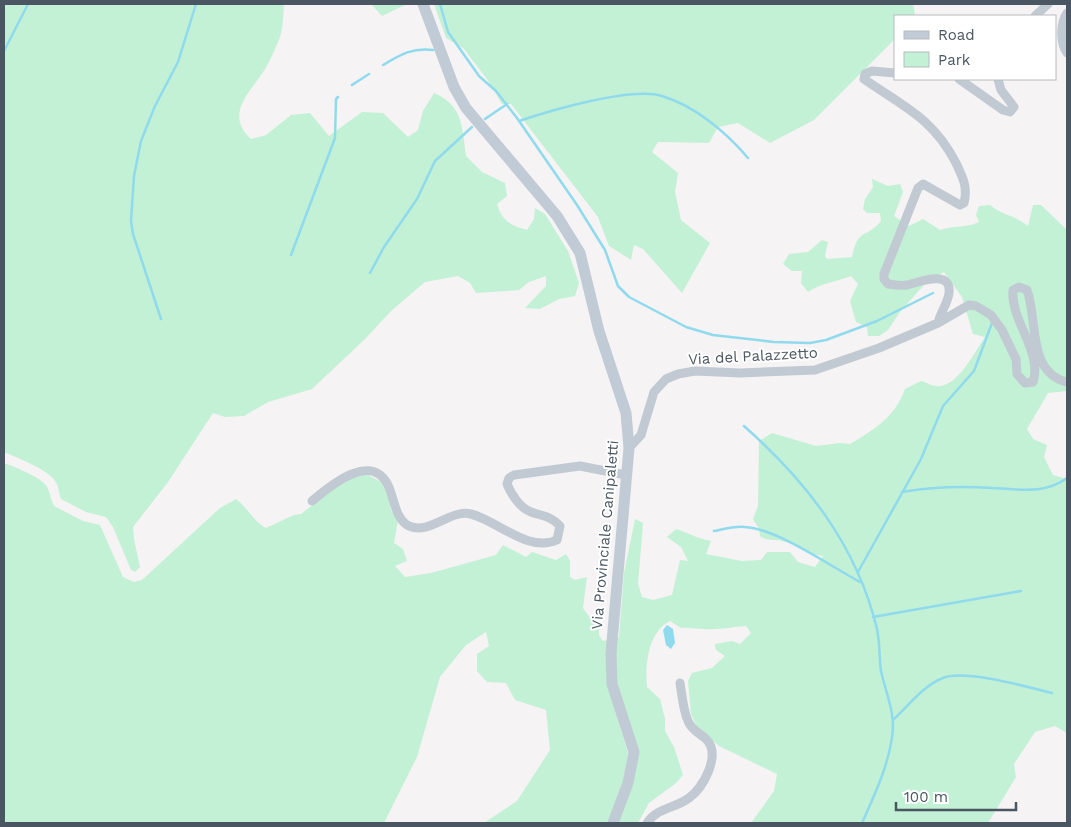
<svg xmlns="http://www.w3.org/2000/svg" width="1071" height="827" viewBox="0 0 1071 827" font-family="'Work Sans',sans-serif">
  <rect width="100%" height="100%" fill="#f5f3f3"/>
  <path fill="#c3f1d5" d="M4 4H282L284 6C283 16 283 28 280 37 276 47 271 59 265 69 252 91 223 113 251 139L266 135 291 115 310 113 329 136 362 112 383 113 408 137 418 130 423 111 434 93C464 106 462 128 466 156L482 172 505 183 507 196 497 204C502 221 510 225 527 230L534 219 535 208 545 214 568 251 579 283 575 296 559 299 540 309 525 308 546 286V276L529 282 519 290 476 293 470 283 458 276 425 282 391 311 365 339 312 389 268 402 244 416 225 417 213 413 168 482 133 527 134 539 140 567 135 572 131 570 113 527 106 517 86 512 61 499C59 494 59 489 57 484 51 470 17 458 4 452Z
    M371 4H407L382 16Z
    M434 4H913L915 14 913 16H895V39L814 120 770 143 738 123 718 127 709 143 658 142 652 152 678 173 675 192 681 220 710 243 682 293 643 249 634 245 631 260 609 246 598 217 511 104H502L487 79 463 48 446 38Z
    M872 179 888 186 900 184 903 192 894 216 909 226 923 219 940 230C955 225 968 228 979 222L976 215 979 206 990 205C1003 216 1015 215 1028 226L1033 205H1041L1067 230V391L1048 393 1027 429 1033 439 1047 445 1044 457 1053 475 1067 479V733L1055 726 1035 732 1014 764 1016 777 988 823H751L774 791 777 774 719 746 697 727 691 714 688 681 692 673 712 668 725 656 716 650 715 644 732 641 740 644 751 633 746 626C732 627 719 630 705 629 696 629 690 627 681 628L670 621C648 632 645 664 647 687L660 699 665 719V731L674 747 683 775 676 783 649 803 638 823H619L637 752 616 683 615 638 619 637 624 573 635 519 643 523 638 584 642 597 653 600 672 595 680 560 688 561 681 547 667 537 676 529C689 533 698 539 711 541L706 554 742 561 761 560 767 552H790L798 562 815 567 823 556C808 554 796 544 782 541 772 539 768 542 760 536L759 529 753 519 758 506 759 441 772 433 816 446 840 443 850 444C875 429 895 417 905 389L921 381C926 382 931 386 936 386 957 389 975 351 985 337L973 334 962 297 944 272 924 285 900 312 888 330 879 336H868L867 327 856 322 850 301 858 284 851 276C836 282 821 283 808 292L801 283 802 271H792L783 264 789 254 808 252 822 240 828 242 825 256 827 259 852 257C858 227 865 240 881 221L880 213H867L863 209 865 199 873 187Z
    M4 463C14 467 42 477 47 487 50 492 51 500 54 506L83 521 100 525 123 577 134 582 142 580 220 508 236 499C247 507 254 522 266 528L294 515 301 514 345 480 366 474 381 482 387 493 391 510 398 520 394 543 403 549 407 561 395 566 405 577 431 573 496 555 503 545 526 557 532 552 556 560 566 554 570 561V577L575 580 587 577 583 608 591 619 599 624V635L603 641 608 640 607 684 628 753 623 782 608 823H484L517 801 550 750 546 710 515 700 506 683 487 682 477 671V654L489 646 486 632 466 645 440 677 417 757 384 823H4Z"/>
  <path fill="#90daee" d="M667 625 673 629 675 643 671 649 666 645 663 630Z"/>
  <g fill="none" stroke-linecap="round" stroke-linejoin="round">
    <path stroke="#90daee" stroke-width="2.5" d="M440 4 448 32 479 76 496 91 517 118 577 205 605 250 618 286 629 297 686 327 713 335 774 342 810 343 826 340 877 321 933 293
      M4 51 28 4
      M383 65C400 55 413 47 433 50
      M352 85 369 74
      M485 119 507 104
      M519 121C549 111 632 86 662 96 695 106 726 132 748 158
      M291 255 335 138 336 99 338 97
      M370 273 384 247 417 199 435 161 472 127
      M161 319 133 234 131 221 134 176 141 141 155 106 178 62 196 4
      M744 426C807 482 857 546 877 629 880 643 879 657 881 671 886 694 896 714 892 737 888 767 874 796 862 823
      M902 492C931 487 962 486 992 488 1018 489 1044 495 1067 478
      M714 531C724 529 735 526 745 527 778 529 830 566 860 582
      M858 572 921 459 943 406 974 371 992 323
      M873 617 1021 591
      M893 720C908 706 924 685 943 678 964 669 1028 687 1052 693"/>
    <path stroke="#c1cad2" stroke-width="9" d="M1067 13C1060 23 1060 43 1067 53
      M1035 16 1048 4
      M895 73 872 71 865 74 864 79C904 107 933 118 956 163 963 178 968 187 964 203L960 205 923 184 918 188 884 274V279L888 284C894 285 901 286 907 285 919 282 952 269 949 293 948 303 940 313 938 323
      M959 79 1003 110 1010 112 1014 107 1001 90 998 79
      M629 448 641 435 654 392 666 379 678 374 695 371 740 373 815 370 879 348 938 323 969 305 976 306 991 315 1002 330 1016 359 1017 374 1025 383 1033 382C1043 352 1010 320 1013 290L1019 287 1027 290C1038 319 1027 373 1067 382
      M312 501C331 485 375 448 390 490 394 501 397 521 409 526 430 535 450 509 471 514 498 521 528 553 557 540L560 526C551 516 542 516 531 512 520 508 511 494 507 484L509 478 514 475 580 466 626 475
      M647 823C658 807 674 809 689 798 703 788 721 756 707 740 700 733 692 731 688 721 683 710 682 695 680 683"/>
    <path stroke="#c1cbd6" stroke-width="11" d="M423 4 454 87 466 108 557 216 580 253 599 331 626 413 629 448 611 653 612 684 634 752 628 783 613 823"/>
  </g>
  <g text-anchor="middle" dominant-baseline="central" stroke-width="4" stroke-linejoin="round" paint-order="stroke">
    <g font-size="15" fill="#4a5661" stroke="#fff">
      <text transform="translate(753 356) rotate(-3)">Via del Palazzetto</text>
      <text transform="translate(605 535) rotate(-85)">Via Provinciale Canipaletti</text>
    </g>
  </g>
  <rect width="1071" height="827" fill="none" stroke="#4a5661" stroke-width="10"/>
  <rect x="894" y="15" width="162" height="65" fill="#ffffff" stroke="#b7bbc0"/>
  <rect x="904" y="31" width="25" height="8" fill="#c1cbd6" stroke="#b7bbc0"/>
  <text x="938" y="40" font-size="15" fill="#4a5661">Road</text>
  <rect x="904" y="52" width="25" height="15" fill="#c3f1d5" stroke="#b7bbc0"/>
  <text x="938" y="65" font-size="15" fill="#4a5661">Park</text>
  <path d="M896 802v8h120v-8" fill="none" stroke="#4a5661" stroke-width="2.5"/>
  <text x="904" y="802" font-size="15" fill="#4a5661" stroke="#ffffff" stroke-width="4" paint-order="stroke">100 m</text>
</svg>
